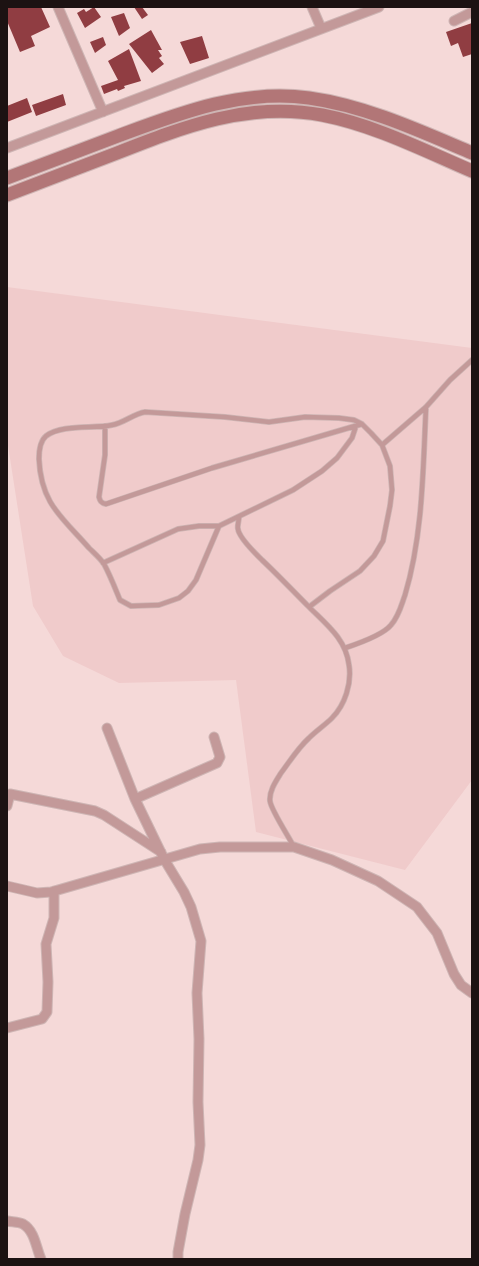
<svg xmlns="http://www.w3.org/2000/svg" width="479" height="1266" viewBox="0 0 479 1266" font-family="'Work Sans',sans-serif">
  <rect width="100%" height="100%" fill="#f5d9d8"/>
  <path fill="#f0cbcb" d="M7 287 472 348V780L405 870 256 832 236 680 119 683 63 656 33 606 7 439Z"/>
  <path fill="#903d42" d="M7 7H41L50 27 31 36 35 46 20 52 7 21Z
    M94 7 101 17 85 28 77 13 84 9 86 12Z
    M134 7H142L148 15 142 19Z
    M124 13 130 28 119 36 111 17Z
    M472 23V54L463 57 458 43 451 46 446 32Z
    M151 30 162 50H158L162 56 159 58 164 64 152 73 129 44Z
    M202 36 209 58 190 64 180 42Z
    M103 37 106 45 95 53 90 42Z
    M129 49 141 81 124 86 125 88 118 91 117 89 104 94 101 86 118 80 108 61Z
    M63 94 66 105 36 116 32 105Z
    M27 98 32 112 7 122V106Z"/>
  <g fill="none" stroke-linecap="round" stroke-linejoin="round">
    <g stroke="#ceb5b4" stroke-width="6">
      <path id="service" d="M105 426V455L99 497C100 501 101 503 106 504L212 468 362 424
        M382 445 426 407 450 380 472 360
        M239 517C239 521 237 526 238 529 239 538 255 553 262 560 278 575 293 591 309 607 326 624 346 639 349 665 352 683 345 705 332 718 325 725 316 731 309 738 298 748 290 761 281 773 276 781 269 791 270 801 271 810 289 837 294 847
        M219 526 196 580 188 591 179 598 159 605 131 606 120 600C115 588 110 575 104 564 100 558 94 553 89 548 62 517 41 504 39 459 39 452 40 441 46 436 62 424 93 429 112 425 124 423 133 414 145 412L225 417 269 422 305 417 339 418 354 420 362 424 371 433 382 445 390 466 392 490 390 506 383 541 374 556 360 571 330 591 309 607
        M103 563 178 529 199 526H219L293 490 322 471 337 458 352 438 356 426
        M345 648C357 644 383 635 391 625 399 616 401 606 405 595 423 535 423 469 426 407"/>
    </g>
    <g stroke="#ceb5b4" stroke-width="11">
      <path id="minor" d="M58 7 103 112
        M312 7 321 28
        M454 21 472 12
        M7 148 379 7
        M107 728 135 799 164 859 184 892 191 907 201 941 197 993 199 1039 198 1102 200 1145 198 1160 185 1214 178 1252V1259
        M135 799 217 763 220 757 214 737
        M7 806 10 794 95 811 104 815 161 852
        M7 886 37 893 51 892 200 849 220 847H294L332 860 378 881 417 907 420 911 437 933 454 974 461 985 472 993
        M7 1028 42 1019 47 1012 48 982 46 944 54 918V891
        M7 1221C12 1222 19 1222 23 1224 35 1231 36 1248 41 1259"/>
    </g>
    <g stroke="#ceb5b4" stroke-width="15">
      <path id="secondary" d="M7 178C44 164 81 150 118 136 180 113 241 89 309 98 366 106 420 131 472 153
        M7 195C44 181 80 167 117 153 183 127 249 101 322 115 374 125 423 150 472 171"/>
    </g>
    <use href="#service" stroke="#c39999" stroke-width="4.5"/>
    <use href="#minor" stroke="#c39999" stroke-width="9"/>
    <use href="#secondary" stroke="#b27677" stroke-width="13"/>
  </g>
  <rect width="479" height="1266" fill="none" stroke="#1c1212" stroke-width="16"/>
</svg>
